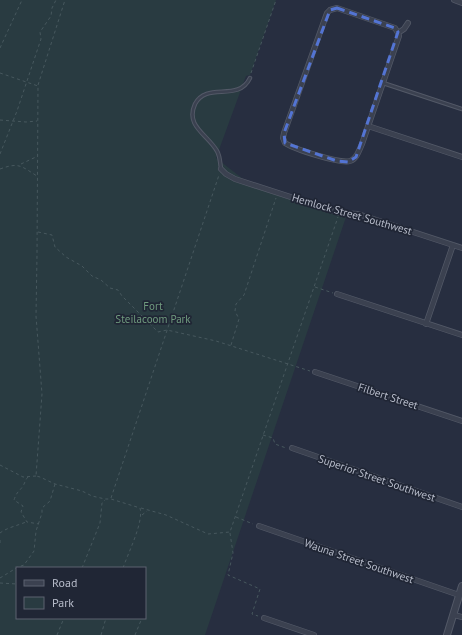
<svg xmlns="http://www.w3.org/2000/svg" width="462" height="635" viewBox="0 0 462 635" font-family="'PT Sans',sans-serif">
  <rect width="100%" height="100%" fill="#272e40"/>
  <path fill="#293b41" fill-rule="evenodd" d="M0 0H276L250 75 246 76 216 158 247 182 346 217 205 635H0ZM17 568H145V618H17Z"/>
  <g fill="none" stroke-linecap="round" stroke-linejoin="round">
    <g stroke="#535967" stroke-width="4.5">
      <path id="service" d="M383 83 462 109
        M221 169C220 162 220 156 217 151 207 134 185 126 195 104 207 81 238 103 250 78"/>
    </g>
    <g stroke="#535967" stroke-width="6">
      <path id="minor" d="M454 0 462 3
        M398 33 395 28 337 8 330 10 327 13 284 133 283 138 285 143C294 149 340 164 350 161 357 159 359 150 362 144L399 36 398 33 404 29 408 23
        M368 126 462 157
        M221 169 226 174 235 179 340 213 358 214 462 248
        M337 294 462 335
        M426 324 453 245
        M315 372 462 421
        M292 448 462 507
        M259 526 459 595
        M454 615 462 617
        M264 618 314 635"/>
    </g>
    <g stroke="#535967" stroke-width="8">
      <path id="tertiary" d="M447 635 462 586"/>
    </g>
    <path stroke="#47585e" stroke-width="1" stroke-dasharray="3 3" stroke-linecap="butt" d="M0 48 22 0
      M0 73 38 86 37 255 36 316 42 394 36 476 40 477 55 484 82 491 92 496 105 499H111L140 508C144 522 128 553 123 568
      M251 73 276 0
      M38 85 65 0
      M0 120 26 122 37 121
      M0 154 17 111 41 39 40 32 51 16 52 8 56 0
      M21 164 38 156
      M0 169C19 162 21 166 37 176
      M38 232 52 235 55 247 66 257 82 266 92 276 101 280 110 288 118 290 122 296 158 332 167 330 216 341 310 371
      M315 287 333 293
      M231 345 239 319 235 311 236 304 244 295 276 198
      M263 435 273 438 275 444 286 448
      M0 465 23 477 36 476
      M28 477C25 480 25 483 23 486 19 492 17 491 14 500L23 506 21 512 27 522 39 524
      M111 498 219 175
      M141 508 166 515 208 534 230 532 338 217
      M142 515 147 511
      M236 517 253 524
      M0 533C6 528 19 525 26 522
      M230 533 233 553 228 575 260 589 252 614 258 616
      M0 540V543
      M82 568 100 523 102 503 105 500
      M0 578 18 567 24 565 34 551 36 531 42 513V508L50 501 55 484
      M0 583 17 584
      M57 635 64 618
      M101 635 106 618
      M135 635 142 618"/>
    <use href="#service" stroke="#3b4150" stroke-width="2.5"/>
    <use href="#minor" stroke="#3b4150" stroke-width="4.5"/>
    <use href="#tertiary" stroke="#3b4150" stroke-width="6"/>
  </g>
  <path fill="none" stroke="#5374d3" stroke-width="3" stroke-dasharray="8 5" stroke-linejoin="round" d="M337 8 395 28 398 32 356 157 348 162 337 161 285 143 284 133 330 10Z"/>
  <g text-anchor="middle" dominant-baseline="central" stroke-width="3.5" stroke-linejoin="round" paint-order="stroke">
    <g font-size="11" fill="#b7bcca" stroke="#202635">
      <text transform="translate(352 214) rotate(16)">Hemlock Street Southwest</text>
      <text transform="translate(388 396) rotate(18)">Filbert Street</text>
      <text transform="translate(377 478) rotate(19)">Superior Street Southwest</text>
      <text transform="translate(359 561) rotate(19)">Wauna Street Southwest</text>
    </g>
    <g font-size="11" fill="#6f9a7e" stroke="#202635">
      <text x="153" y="306">Fort<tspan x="153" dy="13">Steilacoom Park</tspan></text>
    </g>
  </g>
  <rect x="16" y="567" width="130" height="52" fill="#202635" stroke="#5c6271"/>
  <rect x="24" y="580" width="20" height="6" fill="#3b4150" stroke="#5c6271"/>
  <text x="52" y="587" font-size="12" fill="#b7bcca">Road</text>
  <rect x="24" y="597" width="20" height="12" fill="#293b41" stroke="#5c6271"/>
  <text x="52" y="607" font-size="12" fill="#b7bcca">Park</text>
</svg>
